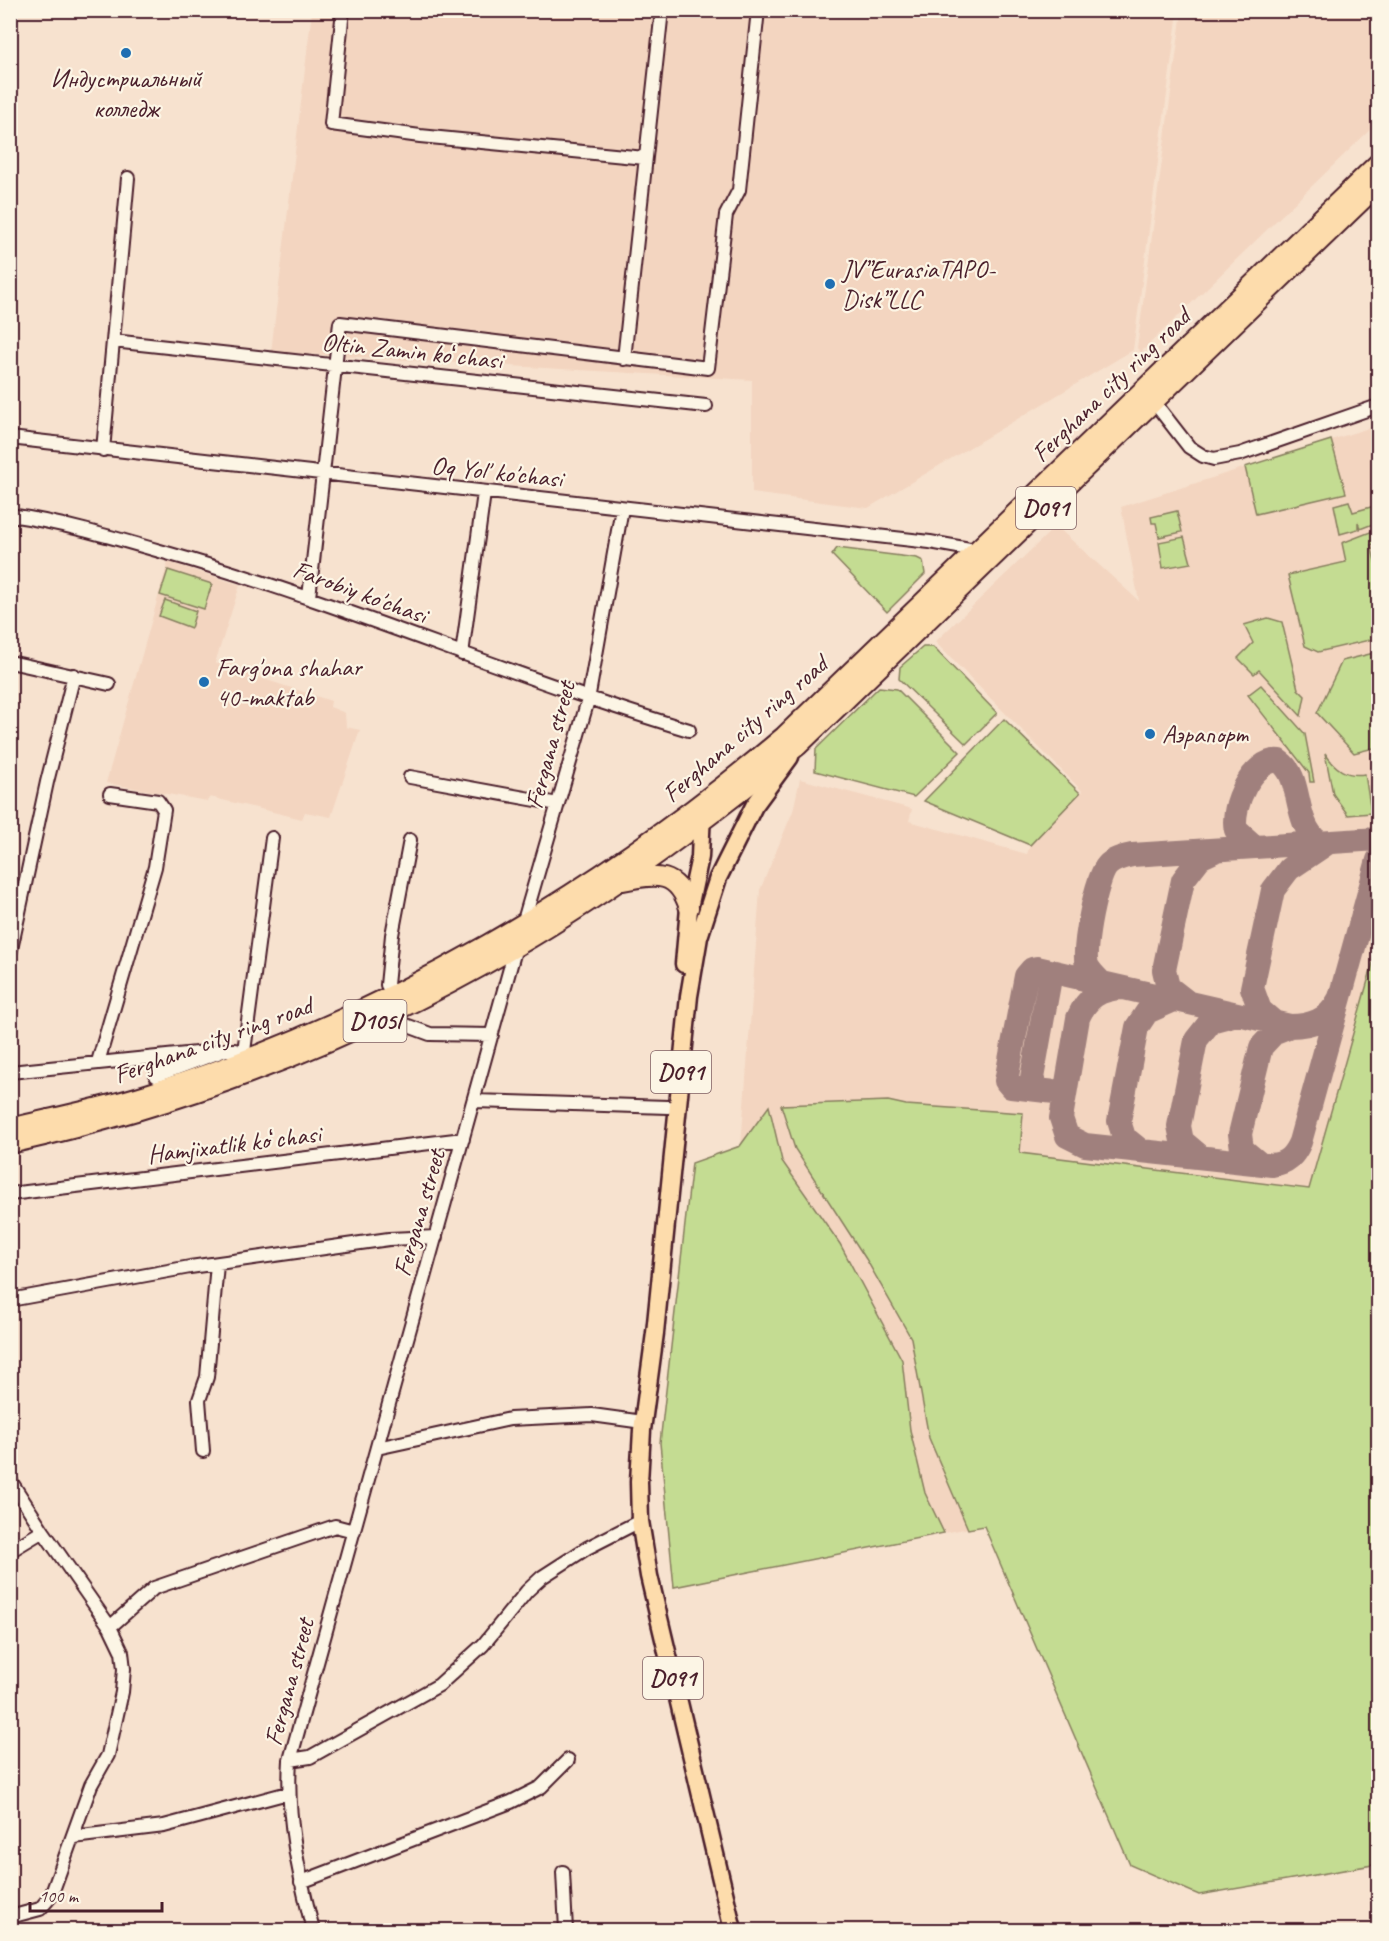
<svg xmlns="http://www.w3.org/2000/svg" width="1389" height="1941" viewBox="0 0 1389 1941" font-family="Caveat,sans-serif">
  <rect width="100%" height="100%" fill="#f7e2cf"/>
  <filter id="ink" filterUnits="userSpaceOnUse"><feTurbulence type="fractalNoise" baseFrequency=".0167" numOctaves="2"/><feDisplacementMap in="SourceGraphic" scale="12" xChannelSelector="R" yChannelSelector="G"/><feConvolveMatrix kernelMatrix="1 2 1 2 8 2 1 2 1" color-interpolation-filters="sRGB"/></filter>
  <g filter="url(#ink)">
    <path fill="#f3d5c0" d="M312 11H1178L1133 350 868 508 752 493V380L271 352Z
      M1182 11H1378V122L1141 352 1137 348Z
      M1378 425V1865L1199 1895 1130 1865 984 1525 674 1587 660 1443 692 1163 741 1146 760 890 793 811 800 779 912 809 909 821 1027 854 1030 845 1082 791 935 642 1056 526 1139 601 1121 507Z
      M168 562 240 585 215 663 331 701 330 707 345 713 346 727 360 730 331 817 305 812 302 819 210 797 207 801 106 783Z"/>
    <path fill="#c4dc92" stroke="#877e5e" stroke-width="1.5" d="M1331 440 1346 493 1256 514 1245 467Z
      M1349 501 1353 512 1378 505V522L1360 529 1358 522V529L1340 534 1334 505Z
      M1177 511 1182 532 1159 537 1156 523H1152L1151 517Z
      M1378 529V542L1371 545 1378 573V638L1318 652 1305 646 1288 575 1346 562 1342 543Z
      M1184 537 1191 563 1163 568 1159 542Z
      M837 548 917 558 923 561 925 574 887 612 832 555Z
      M168 570 212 584 204 609 160 595Z
      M165 600 196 611 191 628 159 616Z
      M1268 618 1282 622 1298 689 1305 696 1301 716 1259 670 1254 674 1238 658 1253 643 1244 625Z
      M923 647H933L997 713 966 744 899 679 900 667Z
      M1378 652V747L1354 753 1317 713 1342 661Z
      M1261 685 1305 734 1314 782H1310L1309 773 1248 695Z
      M879 687 897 689 960 752 914 797 815 771 816 749Z
      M1004 719 1080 793 1030 845 924 801Z
      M1325 753C1335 769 1346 777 1365 774L1371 813 1348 815 1333 794Z
      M1378 945V1864L1199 1895 1130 1865 984 1526 968 1529 929 1438 911 1338 866 1259 795 1149 781 1105 888 1101 906 1105 1023 1113 1020 1153 1309 1189Z
      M769 1106 782 1161 840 1244 902 1360 910 1430 925 1493 944 1533 674 1587 660 1443 692 1163 740 1146Z"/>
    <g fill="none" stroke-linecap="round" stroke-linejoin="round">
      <path stroke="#a0807d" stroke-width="24" d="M1255 847 1236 830C1230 807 1253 758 1279 761 1304 777 1291 820 1319 843
        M1122 988C1100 989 1087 997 1078 1018L1061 1118 1067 1136 1085 1145 1272 1165C1287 1163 1294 1156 1300 1142L1378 860
        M1186 1001 1168 987 1164 970 1183 880 1200 858 1215 851
        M1338 1001C1328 1020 1311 1026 1290 1026L1102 983C1097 978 1090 972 1087 965 1082 951 1096 878 1107 866 1113 859 1123 857 1132 855L1378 839
        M1274 1022 1260 1010 1252 988 1273 890 1289 869 1326 844
        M1064 1089 1055 1092 1011 1087 1006 1081 1026 976 1032 969 1037 968 1102 983
        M1037 1090 1032 1078 1050 978 1056 973
        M1140 1150 1124 1137 1119 1121 1137 1027 1147 1012 1174 1000
        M1201 1157 1182 1141 1179 1126 1196 1040 1211 1021 1237 1014
        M1260 1164 1242 1149 1240 1134 1261 1047 1275 1032 1290 1026"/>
      <g stroke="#4a1f2b" stroke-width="16">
        <path id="minor" d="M343 10 331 124 420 136 645 158
          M113 341 706 406
          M624 359 662 10
          M1154 402 1189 447 1203 456 1214 459 1240 454 1378 406
          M10 438 930 542 981 551
          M103 450 128 178
          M10 515C72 524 131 543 191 560 359 610 521 680 689 730
          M309 597 340 323 708 368 726 215 739 190 758 10
          M462 654 484 493
          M10 662 109 684
          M410 777 558 804
          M523 924 588 700 622 508
          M10 954 47 782 74 675
          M393 994 387 985 392 935 410 840
          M384 1017 430 1034 492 1035
          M243 1059 272 838
          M98 1062 155 867 164 810 158 801 110 794
          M10 1072 226 1050
          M156 1076 226 1050H235L243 1059
          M474 1101 668 1107
          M10 1194 463 1139
          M10 1300 190 1267 389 1239 436 1237
          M377 1448 510 1419 592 1415 643 1422
          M203 1451 199 1400 207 1377 217 1264
          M10 1480 43 1531 110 1627 122 1652 124 1669 122 1692 108 1755 91 1785 51 1896 40 1909 10 1917
          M10 1551 43 1531
          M110 1627 154 1588 335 1526 354 1531
          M290 1760 310 1757 439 1685 483 1645 527 1591 542 1577 587 1548 640 1521
          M73 1837 164 1826 288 1793
          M563 1872 566 1930
          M301 1882 511 1802 541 1787 568 1760
          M313 1930C299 1874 286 1819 290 1760L517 943"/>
      </g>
      <g stroke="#4a1f2b" stroke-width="21">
        <path id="major" d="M684 964 689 908 700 857 702 812
          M733 1930 649 1576 640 1521 639 1482 642 1430 655 1333 689 996 699 937 718 878 754 806 790 757"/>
      </g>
      <g stroke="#4a1f2b" stroke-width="22">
        <path id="highway" d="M623 881C657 874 677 871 689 908
          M10 1128C59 1116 108 1107 156 1091 386 1017 600 892 784 736L1378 163
          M10 1144C188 1104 357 1040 514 948 614 890 708 819 798 746L1378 185"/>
      </g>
      <use href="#minor" stroke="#fcf5e5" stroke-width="12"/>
      <use href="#major" stroke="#fddcac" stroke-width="16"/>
      <use href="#highway" stroke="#fddcac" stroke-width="18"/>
    </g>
  </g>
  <g fill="#1f6fb2" stroke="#fcf5e5" stroke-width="2">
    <circle cx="126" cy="53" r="6"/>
    <circle cx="830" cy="284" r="6"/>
    <circle cx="204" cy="682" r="6"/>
    <circle cx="1150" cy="734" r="6"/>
  </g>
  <g text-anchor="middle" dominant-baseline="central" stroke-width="4.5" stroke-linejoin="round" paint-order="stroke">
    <g fill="#fcf5e5" stroke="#7f5f63" stroke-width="1.5">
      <rect x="1016" y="487" width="60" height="42" rx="4.5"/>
      <rect x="343.5" y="1000" width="63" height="42" rx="4.5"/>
      <rect x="651" y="1051" width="60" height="42" rx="4.5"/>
      <rect x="643" y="1657" width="60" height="42" rx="4.5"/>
    </g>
    <g font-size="24" font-weight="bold" fill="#4a1f2b">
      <text x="1046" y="508">D091</text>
      <text x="375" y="1021">D105l</text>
      <text x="681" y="1072">D091</text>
      <text x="673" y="1678">D091</text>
    </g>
    <g font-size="26" fill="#4a1f2b" stroke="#fcf5e5" text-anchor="start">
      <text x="126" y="78" text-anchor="middle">Индустриальный<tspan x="126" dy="30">колледж</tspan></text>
      <text x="842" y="269">JV”EurasiaTAPO-<tspan x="842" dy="30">Disk”LLC</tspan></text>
      <text x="216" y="667">Farg'ona shahar<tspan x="216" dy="30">40-maktab</tspan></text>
      <text x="1162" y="734">Аэрапорт</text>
    </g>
    <g font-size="26" fill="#4a1f2b" stroke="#fcf5e5">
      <text transform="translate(412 351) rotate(6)">Oltin Zamin koʻchasi</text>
      <text transform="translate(1111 385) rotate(-44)">Ferghana city ring road</text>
      <text transform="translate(497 472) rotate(6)">Oq Yol' ko'chasi</text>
      <text transform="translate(360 592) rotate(20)">Farobiy ko'chasi</text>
      <text transform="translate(745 729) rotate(-41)">Ferghana city ring road</text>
      <text transform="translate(550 745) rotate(-75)">Fergana street</text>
      <text transform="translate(213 1040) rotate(-20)">Ferghana city ring road</text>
      <text transform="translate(234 1144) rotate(-7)">Hamjixatlik koʻchasi</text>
      <text transform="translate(419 1213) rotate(-74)">Fergana street</text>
      <text transform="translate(289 1682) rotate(-75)">Fergana street</text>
    </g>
  </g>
  <rect width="1389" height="1941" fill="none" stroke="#fcf5e5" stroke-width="36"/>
  <rect x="18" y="18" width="1353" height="1905" fill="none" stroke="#4a1f2b" stroke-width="2" filter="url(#ink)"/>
  <path d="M30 1902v9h132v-9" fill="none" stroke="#4a1f2b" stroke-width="3"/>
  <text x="39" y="1902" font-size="18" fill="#4a1f2b" stroke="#fcf5e5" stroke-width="4.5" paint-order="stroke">100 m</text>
</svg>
